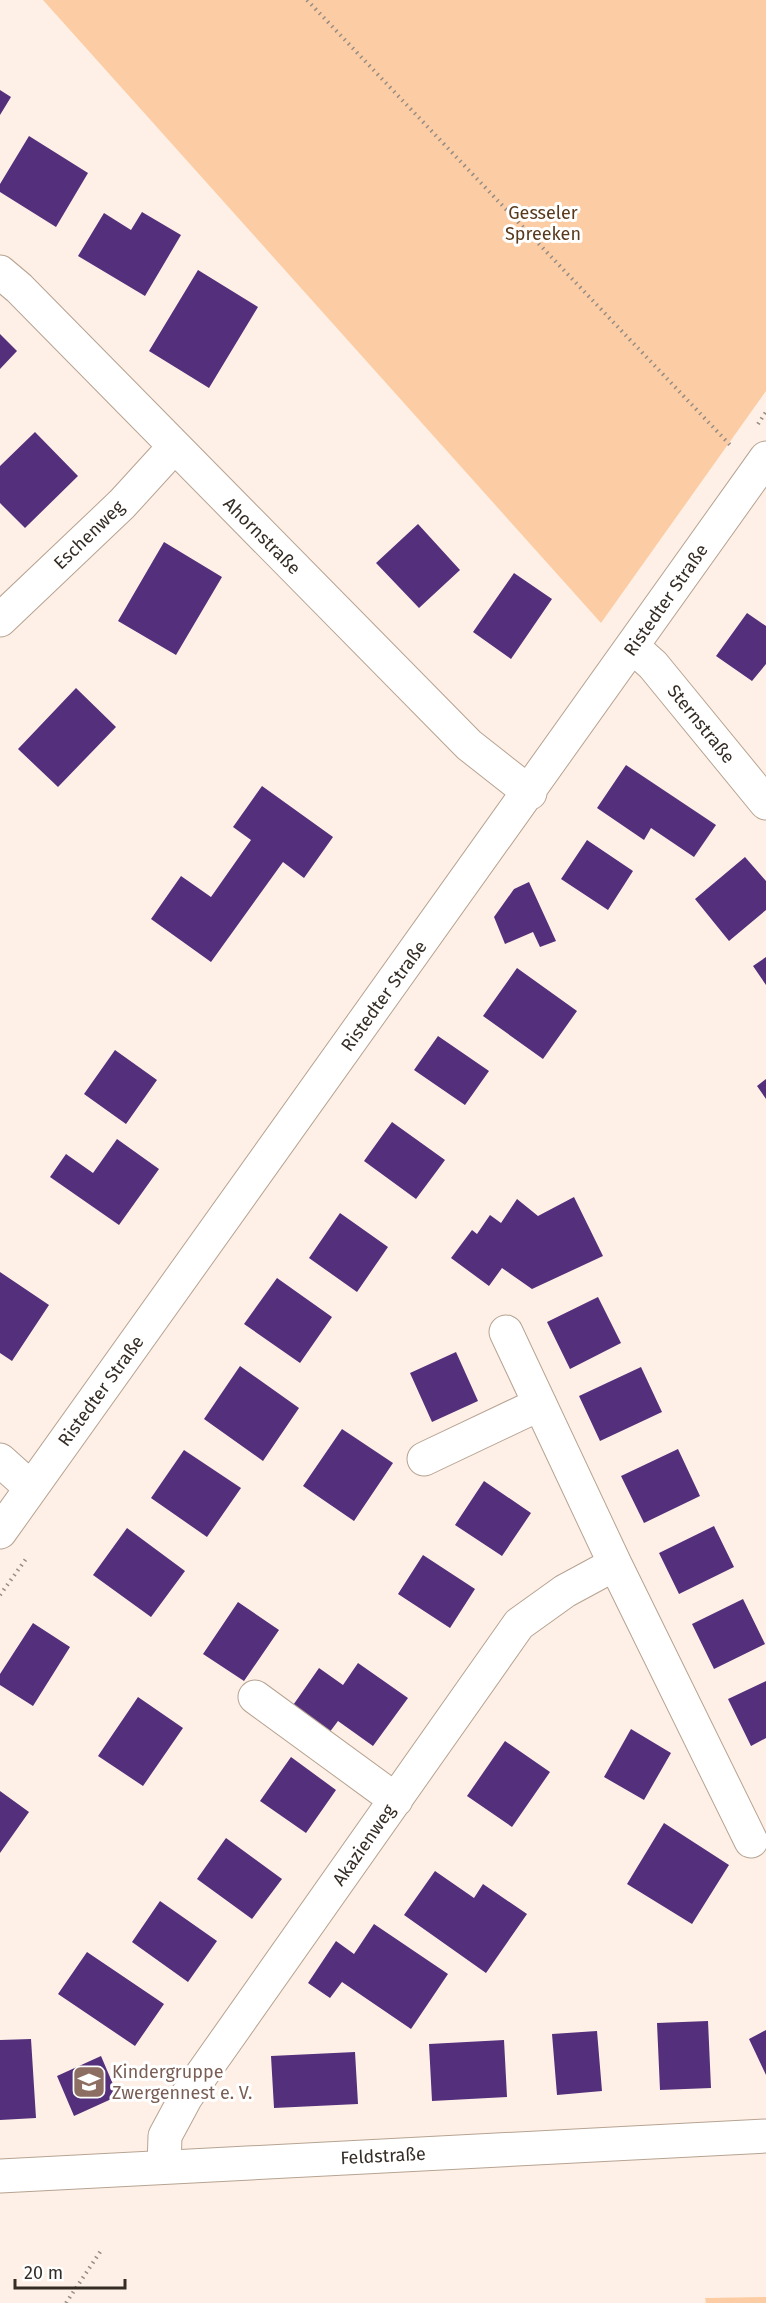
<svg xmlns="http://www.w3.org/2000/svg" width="766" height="2303" viewBox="0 0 766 2303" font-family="'Fira Sans',sans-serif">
  <rect width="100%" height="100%" fill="#fef0e6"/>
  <path fill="#fccda4" d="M43 0H766V391L601 623Z
    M766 2297V2303H706L705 2298Z"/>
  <path fill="#542f7c" d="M0 90 11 97 0 115Z
    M29 136 88 173 56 227 0 192V184Z
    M142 212 181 235 145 296 78 256 104 213 131 230Z
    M198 270 258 307 209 388 149 351Z
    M0 334 17 351 0 369Z
    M35 432 78 476 25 528 0 503V466Z
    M418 524 460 570 419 608 376 563Z
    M164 542 222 577 176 655 118 621Z
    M514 573 552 599 511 659 473 632Z
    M747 613 766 626V664L752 681 716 656Z
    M76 688 116 727 58 787 18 749Z
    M626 765 716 825 694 857 651 828 644 840 597 808Z
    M262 786 333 837 304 878 283 862 211 962 151 919 181 876 211 897 251 840 233 827Z
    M587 840 633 871 608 910 561 879Z
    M745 857 766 881V910L729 941 695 899Z
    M529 882 556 941 540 947 533 932 505 944 494 917 514 889Z
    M766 957V985L753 966Z
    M517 968 577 1011 543 1059 483 1016Z
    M438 1036 489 1071 465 1105 414 1070Z
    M115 1050 157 1080 126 1124 84 1094Z
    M766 1079V1099L757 1086Z
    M392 1122 445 1160 416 1199 364 1161Z
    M117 1139 159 1169 119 1225 50 1177 66 1154 93 1173Z
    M574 1197 603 1256 532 1289 502 1268 489 1286 451 1258 472 1230 477 1234 490 1215 501 1223 517 1199 538 1216Z
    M340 1213 388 1247 357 1292 309 1258Z
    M0 1272 49 1305 12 1361 0 1353Z
    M277 1278 332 1317 300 1363 244 1324Z
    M598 1297 621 1343 570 1369 547 1322Z
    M456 1352 478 1401 432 1422 410 1373Z
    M240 1366 299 1408 263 1461 204 1419Z
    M641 1367 662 1412 600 1441 579 1396Z
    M342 1429 393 1463 354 1521 303 1486Z
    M678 1449 700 1496 644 1523 621 1476Z
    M184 1450 241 1488 207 1537 151 1498Z
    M484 1481 531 1513 502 1556 455 1525Z
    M714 1526 734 1567 679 1594 659 1553Z
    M127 1528 185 1571 151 1617 93 1575Z
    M423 1555 475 1589 450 1628 398 1594Z
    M743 1599 765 1644 714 1669 692 1624Z
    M238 1602 279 1630 244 1681 203 1654Z
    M33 1623 70 1647 33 1706 0 1685V1674Z
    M358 1663 408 1698 373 1746 338 1721 326 1737 289 1711 319 1668 343 1685Z
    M766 1681V1738L751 1746 728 1699Z
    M138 1697 183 1728 143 1786 98 1756Z
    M631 1729 671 1753 644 1800 604 1777Z
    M505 1741 550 1772 512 1827 467 1796Z
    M291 1757 336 1790 306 1833 260 1801Z
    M0 1791 29 1812 0 1853Z
    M664 1823 729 1865 692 1924 627 1884Z
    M226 1838 282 1879 252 1919 197 1879Z
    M435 1871 474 1898 483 1884 527 1914 486 1973 404 1915Z
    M160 1901 217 1941 188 1982 132 1942Z
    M374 1924 448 1974 411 2029 342 1982 330 1998 308 1983 336 1941 354 1954Z
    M87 1952 164 2004 135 2046 58 1994Z
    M708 2021 711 2088 660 2090 657 2023Z
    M766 2030V2075L749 2039Z
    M597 2031 602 2091 557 2095 552 2034Z
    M31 2039 36 2118 0 2120V2040Z
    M504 2040 507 2097 432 2101 429 2044Z
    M355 2052 358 2104 274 2108 271 2056Z
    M101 2056 118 2096 74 2116 57 2076Z"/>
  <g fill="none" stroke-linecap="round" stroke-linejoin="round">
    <g stroke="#b7a392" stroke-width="35">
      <path id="minor" d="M0 272 19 288 469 745 530 793
        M0 620 122 504 174 447
        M633 647 653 665 766 803
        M506 1332 615 1564 751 1841
        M424 1459 540 1404
        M0 1460 31 1488
        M0 1532 766 458
        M255 1697 396 1800
        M164 2167 165 2136 186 2097 519 1624 565 1591 615 1564
        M0 2176 766 2136"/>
    </g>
    <path stroke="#978c83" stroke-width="4" stroke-dasharray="1.5 4.5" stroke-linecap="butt" d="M307 0 732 447
      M758 424 766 412
      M0 1595 26 1559
      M66 2303 102 2249"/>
    <use href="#minor" stroke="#fff" stroke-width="33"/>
  </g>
  <defs>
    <g id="school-square" transform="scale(1.725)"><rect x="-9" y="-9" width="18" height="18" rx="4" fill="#8d6e63" stroke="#fff"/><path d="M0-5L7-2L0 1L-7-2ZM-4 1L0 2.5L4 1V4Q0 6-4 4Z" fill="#fff"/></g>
  </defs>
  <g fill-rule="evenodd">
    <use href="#school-square" x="89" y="2082"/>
  </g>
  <g text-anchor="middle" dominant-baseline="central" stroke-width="6" stroke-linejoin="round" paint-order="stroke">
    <g font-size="18" fill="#59391b" stroke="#fff">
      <text x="543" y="213">Gesseler<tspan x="543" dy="21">Spreeken</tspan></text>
    </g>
    <g font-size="18" fill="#342c25" stroke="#fff">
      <text transform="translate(89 535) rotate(-44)">Eschenweg</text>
      <text transform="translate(262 536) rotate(45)">Ahornstraße</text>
      <text transform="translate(666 600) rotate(-55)">Ristedter Straße</text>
      <text transform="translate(701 724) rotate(51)">Sternstraße</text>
      <text transform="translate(384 996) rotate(-54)">Ristedter Straße</text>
      <text transform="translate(101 1391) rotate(-54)">Ristedter Straße</text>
      <text transform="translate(364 1845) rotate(-55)">Akazienweg</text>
      <text transform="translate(383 2156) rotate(-3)">Feldstraße</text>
    </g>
    <g font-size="18" fill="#785e54" stroke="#fff" text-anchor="start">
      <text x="112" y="2072">Kindergruppe<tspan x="112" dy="21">Zwergennest e. V.</tspan></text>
    </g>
  </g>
  <path d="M15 2279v9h110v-9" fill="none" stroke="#342c25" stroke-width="3"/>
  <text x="24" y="2279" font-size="18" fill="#342c25" stroke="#ffffff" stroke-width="4.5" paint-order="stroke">20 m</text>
</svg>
